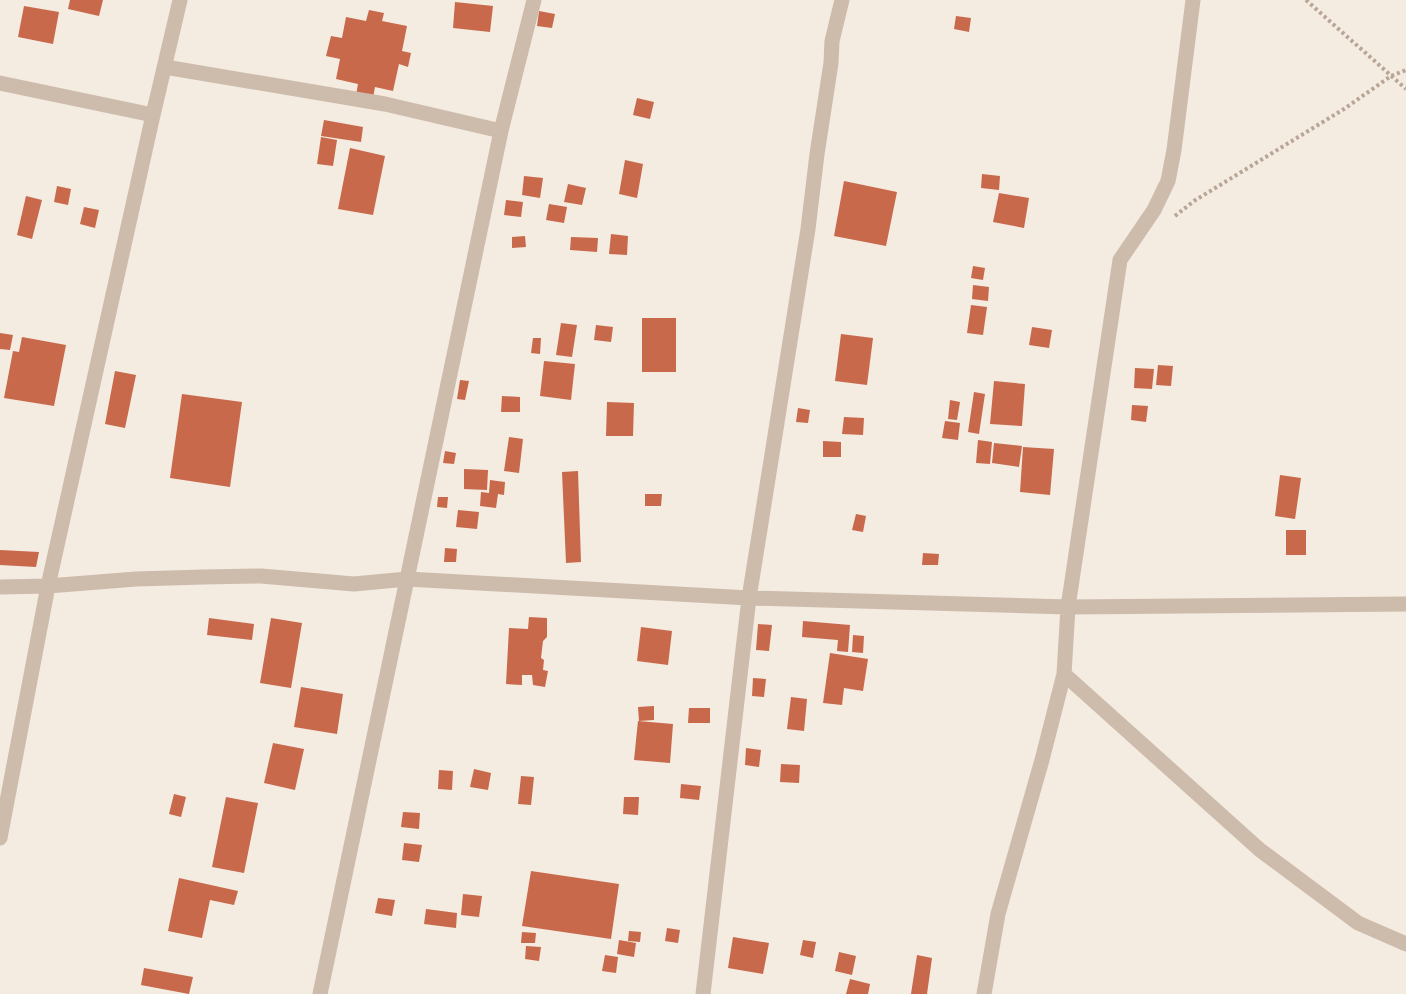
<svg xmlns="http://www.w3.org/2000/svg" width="1406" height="994" viewBox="0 0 1406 994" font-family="'Noto Sans',sans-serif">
  <rect width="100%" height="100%" fill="#f4ebe1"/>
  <path fill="#c8694b" d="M70 0H103L99 16 68 9Z
    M455 2 493 6 490 32 453 28Z
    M24 6 59 12 53 44 18 37Z
    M369 10 384 13 382 21 407 26 402 51 411 53 408 67 399 64 393 91 375 87 373 98 356 95 358 84 336 79 340 59 326 56 331 36 342 38 346 17 366 21Z
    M539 11 555 14 552 28 537 26Z
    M956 16 971 18 969 32 954 29Z
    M637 98 654 102 650 119 633 115Z
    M324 120 363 127 361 142 321 136Z
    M321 137 337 140 333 166 317 164Z
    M350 148 385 156 373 215 338 209Z
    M625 160 643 164 637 198 619 194Z
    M982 174 1000 176 999 190 981 188Z
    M524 176 543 178 540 198 522 195Z
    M844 181 897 192 886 246 834 236Z
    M568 184 586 188 582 205 564 202Z
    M57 186 71 189 68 205 54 202Z
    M999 193 1029 198 1024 228 993 222Z
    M26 196 42 200 32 239 17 235Z
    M506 200 523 202 521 217 504 215Z
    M549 204 567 207 564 223 546 220Z
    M84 207 99 210 95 228 80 224Z
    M611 234 628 236 627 255 609 254Z
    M525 236 526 247 512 248V237Z
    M571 237 598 238 597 252 570 250Z
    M973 266 985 268 983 280 971 278Z
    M973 285 989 287 988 301 972 299Z
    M971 305 987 307 983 335 967 333Z
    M642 318H676V372H642Z
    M561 323 577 325 572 357 556 355Z
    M596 325 613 327 611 342 594 340Z
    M1032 327 1052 330 1049 348 1029 345Z
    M0 333 13 335 10 350 0 349Z
    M841 334 873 338 867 385 835 381Z
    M22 337 66 345 54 406 4 398 13 351 19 352Z
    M533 338H541L540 354 531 353Z
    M544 361 575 364 571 400 540 396Z
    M1158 365 1173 366 1171 386 1156 385Z
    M1135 368 1154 369 1152 389 1134 388Z
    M115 371 136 375 125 428 105 424Z
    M460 380 469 381 465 400 457 399Z
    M994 381 1025 384 1022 426 990 424Z
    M974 392 985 394 979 434 968 432Z
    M182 394 242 402 230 487 170 478Z
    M502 396 520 397V412H501Z
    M950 400 960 402 957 420 948 419Z
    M607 402 634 403 633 436H606Z
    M1132 405 1148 406 1146 422 1131 420Z
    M798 408 810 410 808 423 796 422Z
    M844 417 864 418 863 435 842 434Z
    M945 421 960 423 958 440 942 438Z
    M509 437 523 439 519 473 504 471Z
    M978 440 992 442 990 464 976 463Z
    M823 441 841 442V457H823Z
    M994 443 1022 446 1019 467 992 463Z
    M1023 447 1054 449 1050 495 1020 492Z
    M445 451 456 453 454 464 443 463Z
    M464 469 488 470 487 490 464 489Z
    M578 471 581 562 566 563 562 472Z
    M1280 475 1301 478 1295 519 1275 516Z
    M490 480 505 482 504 495 498 494 496 508 480 506 481 492 489 493Z
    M645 494H662L661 506H645Z
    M438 497H448L447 508 437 507Z
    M458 510 479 512 477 529 456 527Z
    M856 514 866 516 863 532 852 530Z
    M1286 530H1306V555H1286Z
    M445 548 457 549 456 562H444Z
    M0 550 39 552 36 567 0 565Z
    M923 553 939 554 938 565H922Z
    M529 617 547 618V637L543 641 541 658 544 660 543 670 548 671 545 687 533 685 532 675H522V685L506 684 509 628 528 629Z
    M209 618 254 624 252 640 207 635Z
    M271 618 302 623 291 688 260 683Z
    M803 621 850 625 848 652 837 651 838 640 802 637Z
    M758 624 772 625 769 651 756 650Z
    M641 627 672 631 668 665 637 661Z
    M853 635 864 636 863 653 852 652Z
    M830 653 868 659 863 691 844 688 842 705 823 703Z
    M753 678 766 679 764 697 752 696Z
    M301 687 343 694 337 734 294 727Z
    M791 697 807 699 804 731 787 729Z
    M654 706V720L639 721 638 707Z
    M689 708H710V723H688Z
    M638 721 673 724 670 763 634 760Z
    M273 743 304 749 295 790 264 783Z
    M746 748 761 750 759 767 745 765Z
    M781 764 800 765 799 783 780 782Z
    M474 769 491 773 488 790 470 787Z
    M439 770 453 771 452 790 438 789Z
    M521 776 534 777 531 805 518 804Z
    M681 784 701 786 699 800 680 798Z
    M174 794 186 797 181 817 169 814Z
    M226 797 258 803 244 873 212 867Z
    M624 797H639L638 815 623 814Z
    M403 812 420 813 419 829 401 827Z
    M404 843 422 845 419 862 402 860Z
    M531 871 619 884 611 939 522 926Z
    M179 878 238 891 234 905 210 900 202 938 168 931Z
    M463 894 482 896 479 917 461 915Z
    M378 898 395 900 392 916 375 913Z
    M426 909 457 913 456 928 424 924Z
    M667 928 680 930 678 943 665 941Z
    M629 931 641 932 640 942 628 941Z
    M522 932 536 933 535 943H521Z
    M733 937 769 943 763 974 728 968Z
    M619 940 636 943 634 957 617 954Z
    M803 940 816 942 813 958 800 955Z
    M526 946 541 947 539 961 525 959Z
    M839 952 856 956 852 975 835 971Z
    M605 955 618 957 616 973 602 971Z
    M917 955 932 958 927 994H911Z
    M144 968 193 977 189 994 141 985Z
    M850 979 870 984 868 994H846Z"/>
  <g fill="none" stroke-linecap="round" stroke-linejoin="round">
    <path stroke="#b9a596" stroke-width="4" stroke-dasharray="3 3" stroke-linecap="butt" d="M1306 0 1406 89
      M1175 216 1194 201 1344 109 1391 76 1406 70"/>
    <path stroke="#cdbbac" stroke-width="15" d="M165 67 385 104 501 131
      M0 83 153 115
      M0 587 48 586 136 579 203 577 261 576 354 584 407 579 749 598 1068 607 1406 604
      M1064 674 1260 850 1358 923 1406 944
      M0 838 48 586 153 115 180 0
      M320 994 501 131 534 0
      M703 994 749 598 808 229 817 154 831 63 832 41 842 0
      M984 994 998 914 1042 760 1064 674 1068 607 1120 260 1154 210 1168 181 1174 150 1193 0"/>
  </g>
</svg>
